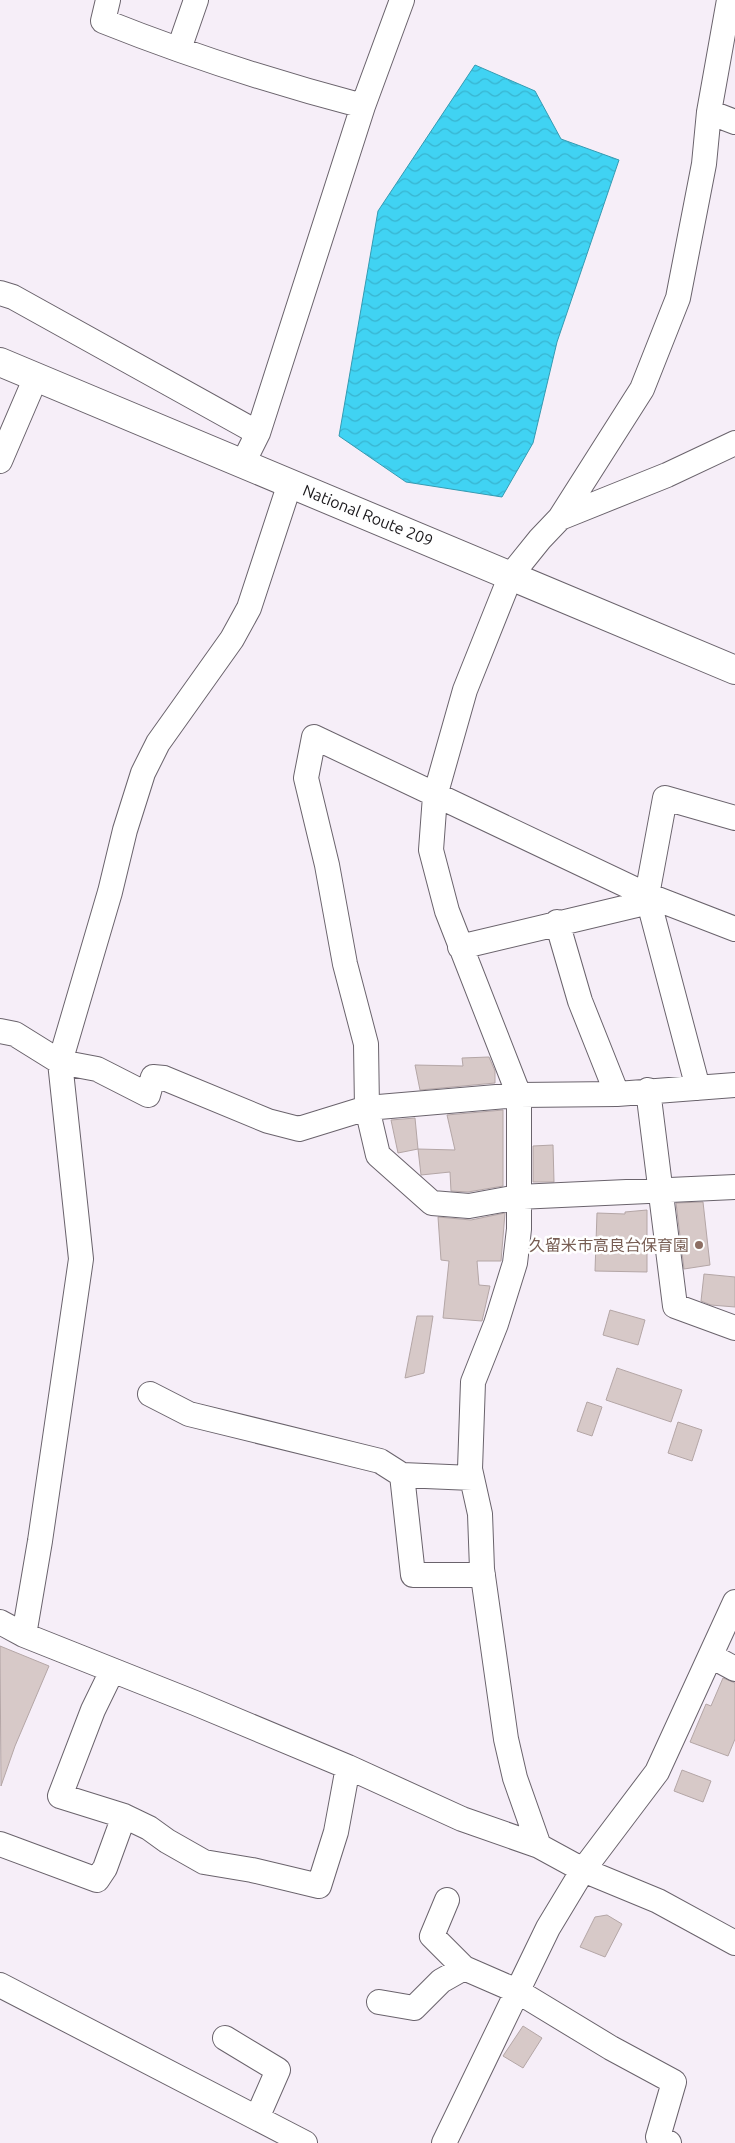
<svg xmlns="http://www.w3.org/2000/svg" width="735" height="2143" viewBox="0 0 735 2143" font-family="Ubuntu,'Noto Sans JP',sans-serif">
  <defs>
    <pattern id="water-waves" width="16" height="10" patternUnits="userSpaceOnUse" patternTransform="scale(1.25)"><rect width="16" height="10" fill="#40d3f3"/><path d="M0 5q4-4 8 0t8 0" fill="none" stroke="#38b4d0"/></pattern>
  </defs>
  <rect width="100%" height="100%" fill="#f6eef8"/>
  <path fill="url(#water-waves)" stroke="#359bb2" d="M475 65 535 91 561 139 619 160 557 342 533 443 502 497 406 482 339 436 378 211Z"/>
  <path fill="#d7c9c8" stroke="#b4a6a6" d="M489 1057 495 1071V1083L420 1090 415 1065 463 1066 462 1058Z
    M503 1110V1186L468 1192 451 1191 450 1172 421 1175 418 1149 455 1150 447 1115Z
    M415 1118 418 1149 398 1153 391 1120Z
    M553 1145 554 1182H533V1146Z
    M703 1202 710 1265 684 1269 676 1203Z
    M647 1210V1272L595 1271 597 1213 625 1214V1212Z
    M505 1213 501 1261H477L479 1285 490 1286 482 1321 443 1318 449 1261 441 1260 438 1217 471 1220Z
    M704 1274 735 1277V1307L711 1305 701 1301Z
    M610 1310 645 1320 638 1345 603 1335Z
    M417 1316H433L424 1373 405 1378Z
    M617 1368 682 1390 671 1422 606 1400Z
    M587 1402 602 1407 592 1436 577 1431Z
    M678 1422 702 1430 692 1461 668 1453Z
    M0 1646 49 1666 15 1746 1 1786Z
    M723 1678 735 1683V1739L728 1756 690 1742 706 1704 711 1706Z
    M682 1770 711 1781 703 1802 674 1791Z
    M607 1915 622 1924 605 1957 580 1947 595 1917Z
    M523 2026 542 2038 523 2068 503 2056Z"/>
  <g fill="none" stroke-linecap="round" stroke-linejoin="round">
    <g stroke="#6a636c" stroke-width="26">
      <path id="minor" d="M108 0 103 21C188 55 275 83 363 106
        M179 49 196 0
        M709 112 735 122
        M0 293 13 297 258 433
        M0 461 36 377
        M243 463 258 433 363 106 402 0
        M560 518 667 475 735 443
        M557 922 580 1001 617 1094
        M735 929 647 895 314 737 306 778 327 865 345 964 366 1044 367 1108 378 1155 432 1203 469 1206 518 1197 735 1187
        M460 947 649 902
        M0 1031 15 1034 60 1062 97 1069 148 1095 153 1077 164 1078 268 1121 299 1129 367 1108 519 1095 617 1094 735 1085
        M698 1088 647 895 665 798 735 818
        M648 1090 675 1306 735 1328
        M150 1394 189 1414 380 1461 402 1475 472 1478
        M402 1475 413 1575H483
        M0 1622 24 1635 195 1703 348 1767 462 1819 539 1846 583 1870 658 1901 735 1943
        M24 1635 40 1541 81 1259 60 1062 110 892 125 830 143 773 158 743 232 639 249 608 290 483
        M711 1656 735 1669
        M112 1671 93 1710 60 1796 124 1816 149 1828 167 1841 204 1862 252 1870 319 1886 336 1832 348 1767
        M0 1844 97 1880 105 1868 124 1816
        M539 1846 515 1778 506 1739 482 1569 480 1514 470 1469 473 1382 496 1324 515 1263 519 1229V1095L447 911 431 850 435 796 465 690 511 575 540 539 560 518 642 389 678 298 704 164 709 112 729 0
        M447 1900 432 1936 464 1968
        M0 1985 305 2143
        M379 2002 414 2008 441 1981 464 1968 517 1991 611 2048 674 2082 658 2137 669 2143
        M225 2038 278 2070 257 2118
        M444 2143 548 1928 583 1870 657 1772 735 1602"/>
    </g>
    <g stroke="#6a636c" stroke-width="30">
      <path id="highway" d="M0 362 735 670"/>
    </g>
    <use href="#minor" stroke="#fff" stroke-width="24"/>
    <use href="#highway" stroke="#fff" stroke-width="28"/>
  </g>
  <circle fill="#8d6e63" stroke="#fff" stroke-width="2" cx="699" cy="1245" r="5"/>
  <g text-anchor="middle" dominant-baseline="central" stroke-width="5" stroke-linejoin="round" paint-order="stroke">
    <g font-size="16" fill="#1a181b" stroke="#fff">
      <text transform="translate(368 515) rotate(22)">National Route 209</text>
    </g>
    <g font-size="16" fill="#785e54" stroke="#fff" text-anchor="end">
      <text x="689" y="1245">久留米市高良台保育園</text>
    </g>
  </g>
</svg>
